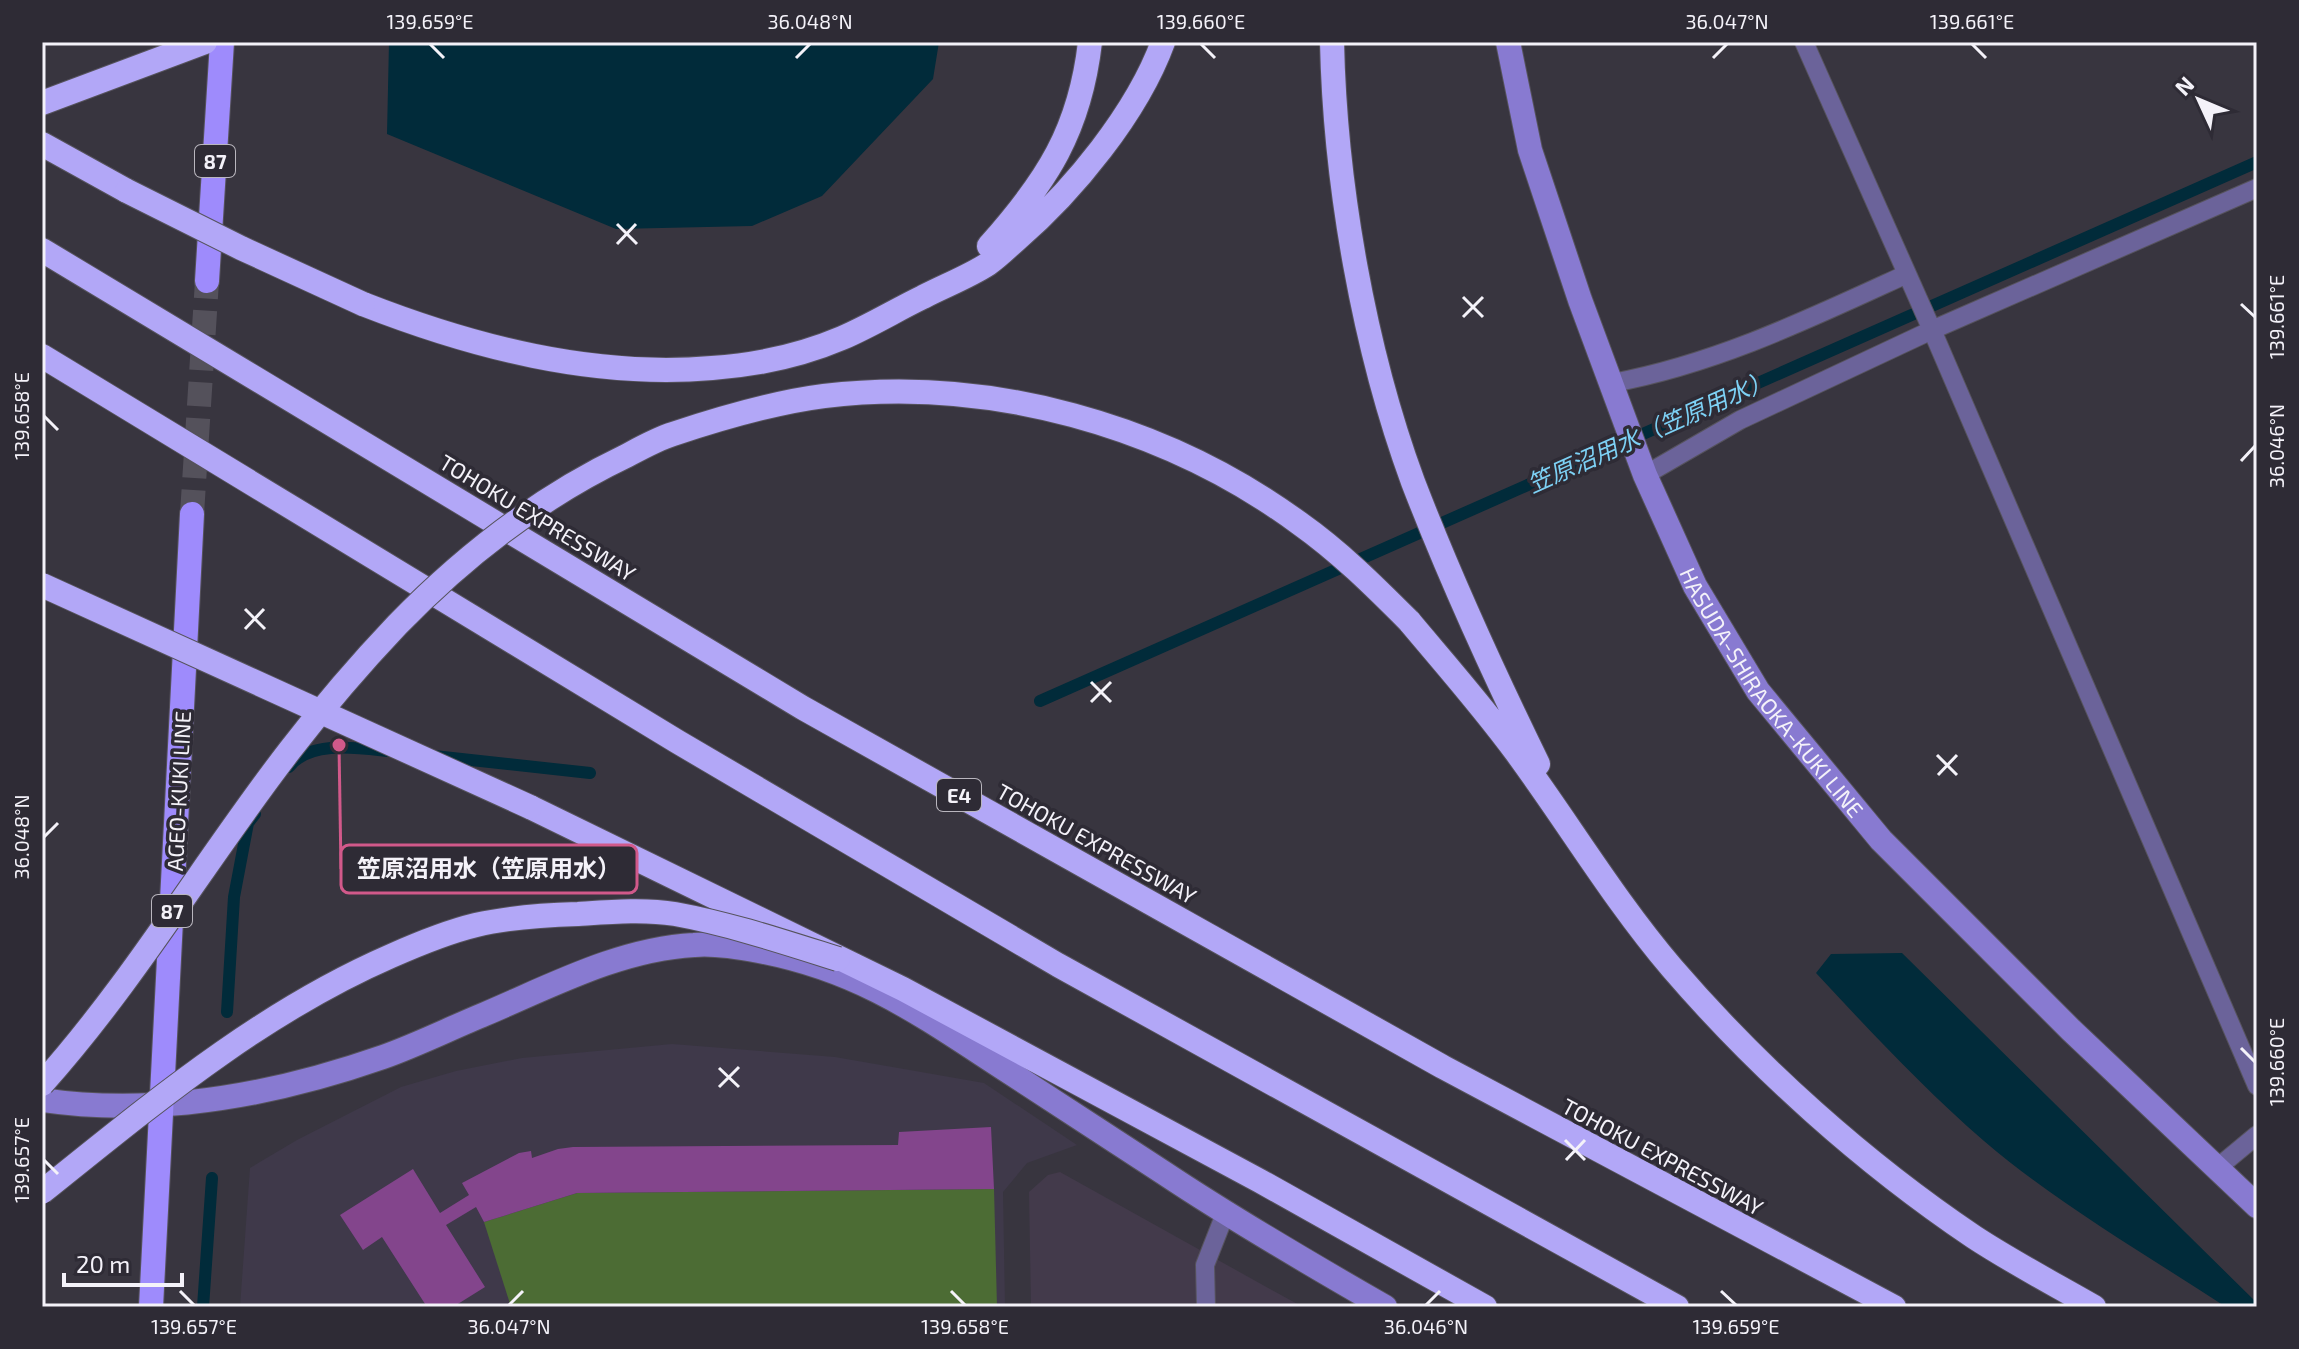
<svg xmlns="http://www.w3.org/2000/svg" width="2299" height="1349" viewBox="0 0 2299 1349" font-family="'Exo 2','Noto Sans JP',sans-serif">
  <rect width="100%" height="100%" fill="#38353f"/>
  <path fill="#3f394a" d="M672 1044 835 1057 984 1083 1077 1145 1027 1163 1003 1192 1005 1307H240L250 1168 297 1140 401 1087 456 1071 522 1058Z"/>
  <path fill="#433a4b" d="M1060 1172 1270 1289 1303 1307H1031L1029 1192 1048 1175Z"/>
  <path fill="#4c6c34" d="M994 1189 997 1307H511L484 1222 577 1193Z"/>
  <path fill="#012b3a" d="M389 42H939L933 79 822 196 752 226 616 229 387 134Z
    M1902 953 2257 1303V1307H2226C2145 1254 2058 1204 1984 1141 1924 1089 1870 1031 1816 973L1831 954Z"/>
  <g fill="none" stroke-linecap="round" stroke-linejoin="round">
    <path stroke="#012b3a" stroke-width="12" d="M1040 701 2257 162
      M434 756 590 773
      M289 767C309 740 359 748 388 751
      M227 1012 234 897 248 823 255 814
      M203 1307 212 1178"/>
  </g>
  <path fill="#83458c" d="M991 1127 994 1189 577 1193 484 1222 476 1207 446 1225 485 1287 453 1307H427L382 1237 363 1250 340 1215 413 1169 440 1213 469 1195 462 1183 519 1153 531 1151 532 1158 558 1149 573 1147 898 1145 899 1132Z"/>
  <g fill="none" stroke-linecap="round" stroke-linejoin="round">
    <path stroke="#54515b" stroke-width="24" stroke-dasharray="24 12" stroke-linecap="butt" d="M192 514 207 281"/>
    <g stroke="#56535d" stroke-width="20">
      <path id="lane" d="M1804 42 1932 330 2257 1086
        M1612 383C1716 364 1811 318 1907 274
        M1645 475 1740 420 1932 330 2257 188
        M2216 1169 2257 1135
        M1206 1307 1205 1265 1225 1214"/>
    </g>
    <g stroke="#56535d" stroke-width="26">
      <g id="secondary">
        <path id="s1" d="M1508 42 1530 150 1580 300 1645 475 1695 586 1758 691 1881 840 2071 1030 2257 1206"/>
        <path d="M42 1100C157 1117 274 1095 383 1057 417 1045 451 1028 485 1014 551 986 620 949 694 945 715 943 738 947 759 951 860 970 920 1014 1003 1068 1057 1103 1110 1138 1164 1173 1236 1221 1310 1264 1385 1307"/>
      </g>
    </g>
    <g stroke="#56535d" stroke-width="26">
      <path id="primary" d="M207 281 222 42
        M151 1307 192 514"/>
    </g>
    <g stroke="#56535d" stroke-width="26">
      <path id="highway" d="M1332 42C1335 184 1364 349 1413 482 1450 578 1493 672 1538 764
        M42 103 205 42
        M42 144 127 191
        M989 246C1047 181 1080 130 1090 42
        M42 250 803 708 1443 1067 1894 1307
        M363 304C473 347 592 378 712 368 755 365 802 355 842 338 870 326 896 310 923 297 944 286 968 277 988 264 998 257 1007 248 1016 240 1073 191 1137 113 1163 42
        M42 356 678 742 1058 965 1677 1307
        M1409 621C1445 664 1483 707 1516 752 1569 824 1614 900 1672 968 1758 1068 1864 1163 1974 1237 2012 1262 2054 1284 2094 1307
        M530 807 903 989 1260 1181 1485 1307"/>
    </g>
    <use href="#lane" stroke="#6b639a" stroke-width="18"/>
    <use href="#secondary" stroke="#887ad1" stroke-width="24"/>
    <use href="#primary" stroke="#9e8bfc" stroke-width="24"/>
    <use href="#highway" stroke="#b2a7f7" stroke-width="24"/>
    <g stroke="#56535d" stroke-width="26" stroke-linecap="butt">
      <path id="highway-bridge" d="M127 191 241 248 363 304
        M42 585 530 807
        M42 1084C135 980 205 860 290 750 324 706 359 665 397 625 463 557 540 497 626 456 641 448 657 439 673 434 718 419 777 402 824 396 989 376 1165 425 1299 523 1340 552 1374 586 1409 621
        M42 1192C152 1104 260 1013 391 956 418 944 447 932 476 925 510 917 544 915 578 914 609 912 644 909 675 914 730 924 784 942 838 959"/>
    </g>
    <use href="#highway-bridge" stroke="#b2a7f7" stroke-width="24"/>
  </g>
  <path fill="none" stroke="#f4f2f9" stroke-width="3" d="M430 44 444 58M1201 44 1215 58M1972 44 1986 58M796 58 810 44M1713 58 1727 44M617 224 637 244M617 244 636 224M1463 297 1483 317M2241 304 2255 317M1463 317 1483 297M44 416 58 430M2241 461 2255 446M245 609 265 629M245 629 264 609M1091 682 1111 702M1091 702 1111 682M1937 755 1957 775M1938 775 1957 755M44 837 58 823M2241 1048 2255 1062M719 1068 739 1087M719 1087 739 1067M1565 1140 1585 1160M44 1160 58 1174M1566 1160 1585 1140M180 1291 194 1305M951 1291 965 1305M1721 1291 1736 1305M509 1305 523 1291M1426 1305 1440 1291"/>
  <g text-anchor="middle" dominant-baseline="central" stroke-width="7" stroke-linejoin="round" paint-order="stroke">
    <g fill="#2e2b35" stroke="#b9b6be" stroke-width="2">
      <rect x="195" y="145" width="40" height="32" rx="6"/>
      <rect x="937" y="779" width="44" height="32" rx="6"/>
      <rect x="152" y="895" width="40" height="32" rx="6"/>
    </g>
    <g font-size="20" font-weight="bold" fill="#f4f2f9">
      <text x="215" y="161">87</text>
      <text x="959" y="795">E4</text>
      <text x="172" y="911">87</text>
    </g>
    <g font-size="22" fill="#f4f2f9" stroke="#2e2b35">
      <text transform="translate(538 517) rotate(31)">TOHOKU EXPRESSWAY</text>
      <text stroke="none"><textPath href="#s1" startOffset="708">HASUDA-SHIRAOKA-KUKI LINE</textPath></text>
      <text transform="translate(178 791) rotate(-87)">AGEO-KUKI LINE</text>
      <text transform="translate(1097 843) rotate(29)">TOHOKU EXPRESSWAY</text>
      <text transform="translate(1663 1156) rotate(28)">TOHOKU EXPRESSWAY</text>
    </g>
    <g font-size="24" font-style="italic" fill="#7dd1f5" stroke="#2e2b35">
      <text transform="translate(1649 431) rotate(-24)">笠原沼用水（笠原用水）</text>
    </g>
  </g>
  <path fill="none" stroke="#d1598a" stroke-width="3" d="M339 745L341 869"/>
  <circle fill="#d1598a" stroke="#2e2b35" stroke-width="3" cx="339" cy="745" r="8"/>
  <rect fill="#2e2b35" stroke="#d1598a" stroke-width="3" x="341" y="845" width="296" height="48" rx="8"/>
  <g font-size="24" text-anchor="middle" font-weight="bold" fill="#f4f2f9">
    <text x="489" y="877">笠原沼用水（笠原用水）</text>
  </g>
  <rect width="2299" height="1349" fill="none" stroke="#2e2b35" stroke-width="88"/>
  <g transform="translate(2199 100) rotate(314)" stroke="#2e2b35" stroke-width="6" paint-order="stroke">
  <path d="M0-6L14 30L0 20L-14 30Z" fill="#f4f2f9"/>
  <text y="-12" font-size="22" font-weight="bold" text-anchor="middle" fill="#f4f2f9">N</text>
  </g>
  <path d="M64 1273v12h118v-12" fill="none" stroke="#f4f2f9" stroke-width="4"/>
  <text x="76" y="1273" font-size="24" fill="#f4f2f9" stroke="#2e2b35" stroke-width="6" paint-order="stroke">20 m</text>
  <rect x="44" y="44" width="2211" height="1261" fill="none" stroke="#f4f2f9" stroke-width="3"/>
  <g font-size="20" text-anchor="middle" fill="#f4f2f9">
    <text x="430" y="29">139.659°E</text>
    <text x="810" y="29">36.048°N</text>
    <text x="1201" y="29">139.660°E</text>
    <text x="1727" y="29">36.047°N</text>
    <text x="1972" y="29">139.661°E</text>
    <text transform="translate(2277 317) rotate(-90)" y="7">139.661°E</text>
    <text transform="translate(22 416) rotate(-90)" y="7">139.658°E</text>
    <text transform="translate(2277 446) rotate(-90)" y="7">36.046°N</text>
    <text transform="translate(22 837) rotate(-90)" y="7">36.048°N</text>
    <text transform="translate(2277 1062) rotate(-90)" y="7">139.660°E</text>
    <text transform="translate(22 1160) rotate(-90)" y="7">139.657°E</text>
    <text x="194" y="1334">139.657°E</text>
    <text x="509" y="1334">36.047°N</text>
    <text x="965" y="1334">139.658°E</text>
    <text x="1426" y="1334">36.046°N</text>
    <text x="1736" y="1334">139.659°E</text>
  </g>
</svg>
